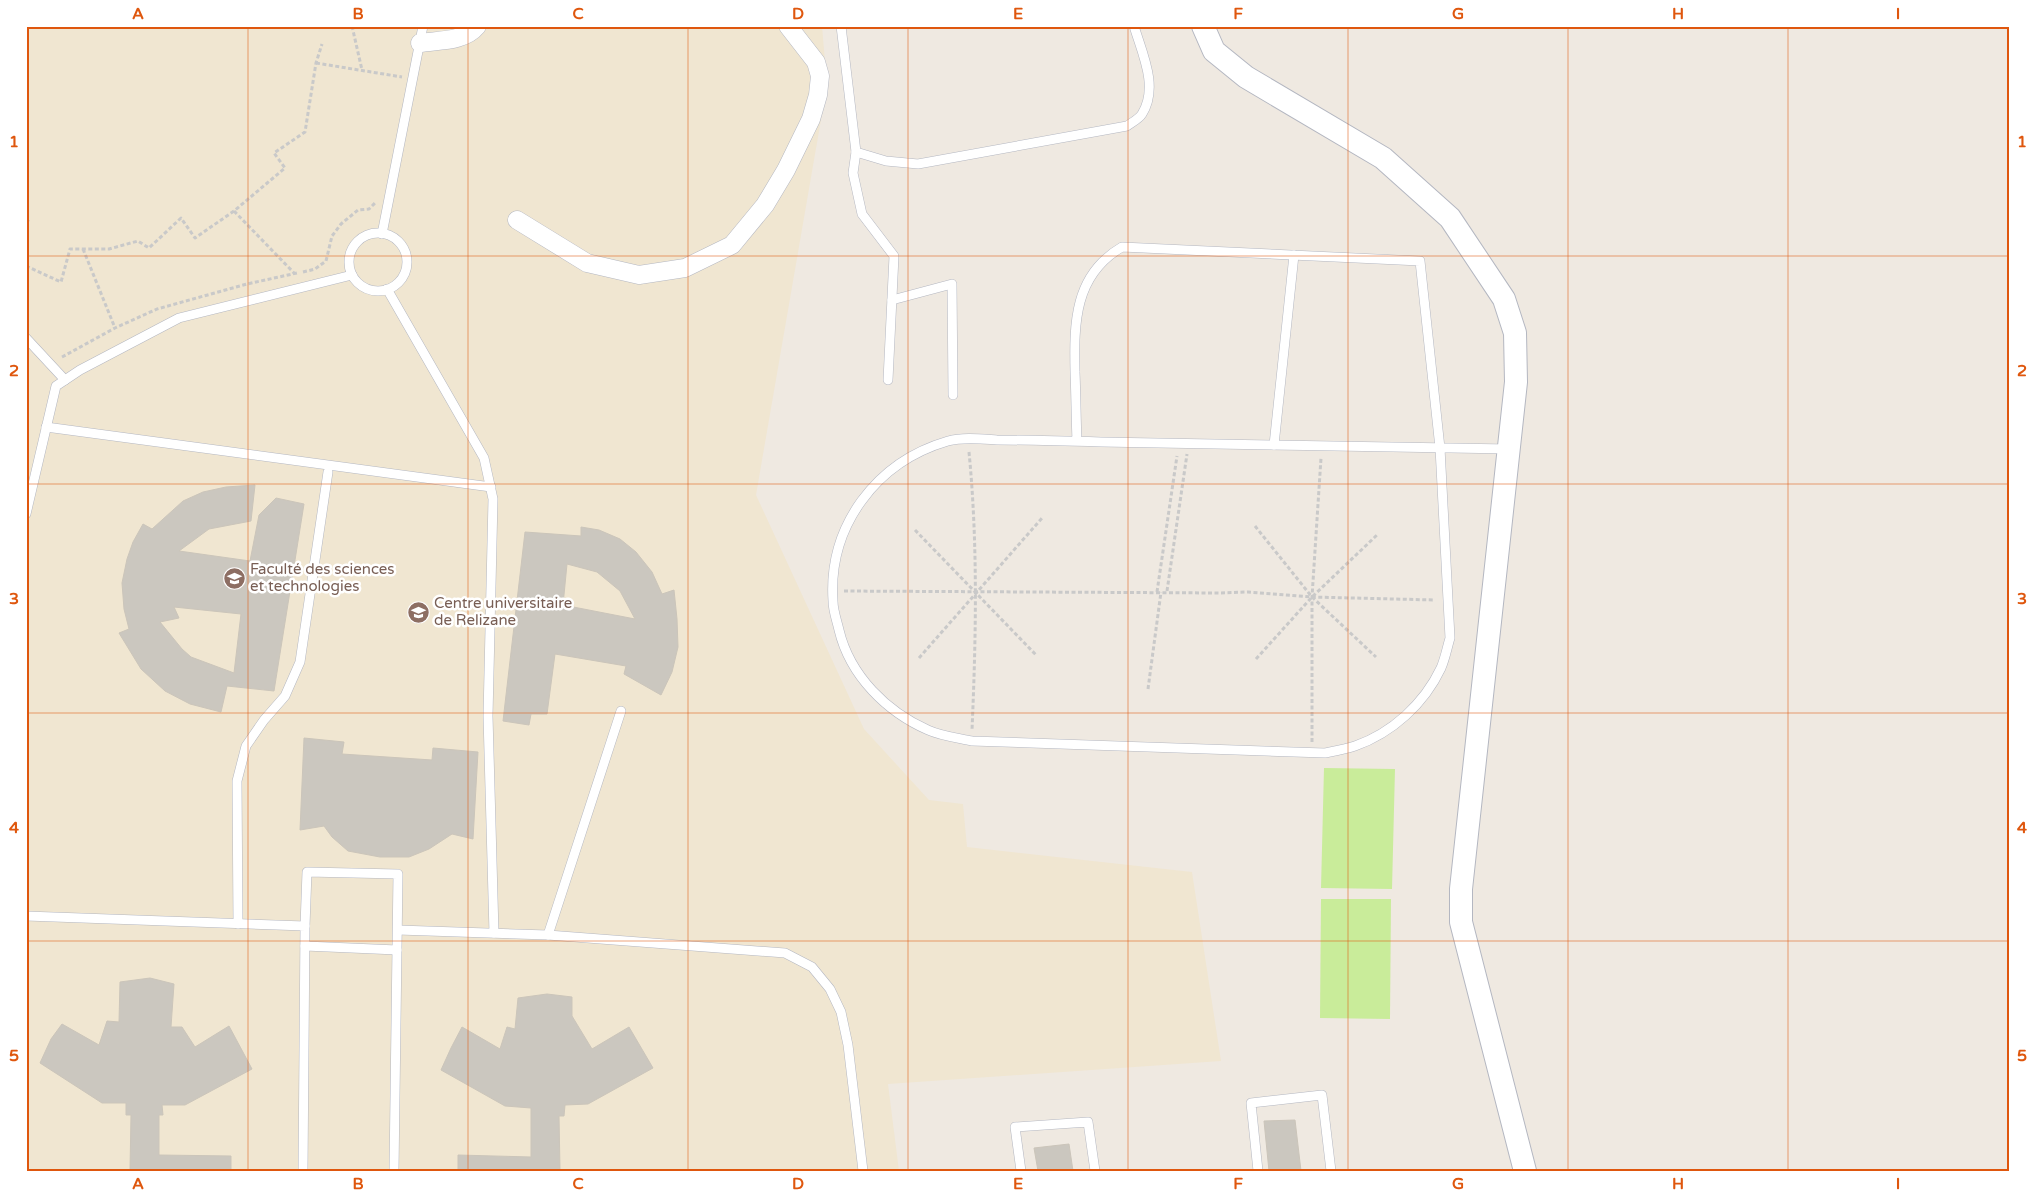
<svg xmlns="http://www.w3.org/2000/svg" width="2036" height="1197" font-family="'Varela Round',sans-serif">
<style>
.education{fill:#f0e6d1}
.pitch{fill:#c9ec9a}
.building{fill:#cbc7bf;stroke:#cbc5ba;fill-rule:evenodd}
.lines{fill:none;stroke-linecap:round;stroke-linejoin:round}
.service-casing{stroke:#b4b7c1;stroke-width:10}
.minor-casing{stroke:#b4b7c1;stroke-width:19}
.tertiary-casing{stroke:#b4b7c1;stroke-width:24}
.path{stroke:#c9c9c9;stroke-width:3;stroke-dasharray:4 2.5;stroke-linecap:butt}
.service{stroke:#fff;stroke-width:9}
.minor{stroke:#fff;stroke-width:18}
.tertiary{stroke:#fff;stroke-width:22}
.grid{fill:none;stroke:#df570e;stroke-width:1;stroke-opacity:0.55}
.labels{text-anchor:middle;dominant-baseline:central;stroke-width:5;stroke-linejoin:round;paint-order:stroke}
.education-label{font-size:15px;fill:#785e54;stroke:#fff;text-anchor:start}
.neatline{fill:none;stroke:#df570e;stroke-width:2}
.grid-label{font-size:16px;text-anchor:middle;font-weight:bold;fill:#df570e}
</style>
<rect width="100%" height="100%" fill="#efe9e1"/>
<polygon class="education" points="26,26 822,26 827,85 756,495 864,729 929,800 963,804 967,847 1192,872 1221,1061 888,1084 899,1171 26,1171"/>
<g class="pitch">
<polygon points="1324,768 1395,769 1392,889 1321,888"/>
<polygon points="1321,899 1391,899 1390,1019 1320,1018"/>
</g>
<g class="building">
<path d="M255,485L251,521L209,529L179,551L250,561L259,515L276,498L304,504L274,691L227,686L221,712L190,704L165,691L141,669L119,633L129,629L124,609L122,583L127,559L133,542L143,524L152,529L183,501L203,492L226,487ZM174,607L241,614L234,673L191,657L182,649L160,622L179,618Z"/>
<path d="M581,527L599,530L620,539L636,552L652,572L662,594L674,590L677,619L678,647L672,672L661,695L624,674L626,666L555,654L547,714H531L529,725L503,721L525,532L581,536ZM567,564L597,572L620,591L635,619L563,605Z"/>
<polygon points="304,738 344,742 342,754 432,760 433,748 478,752 473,839 452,834 429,849 409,857 380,857 348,851 332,837 324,826 300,830"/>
<polygon points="150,978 174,984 171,1027 182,1027 195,1047 229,1026 252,1069 185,1105 162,1105 163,1115 159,1115 159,1155 231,1156 231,1171 130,1171 131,1115 126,1115 126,1103 102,1103 40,1063 51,1039 62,1024 99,1045 107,1021 119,1022 120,982"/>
<polygon points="547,994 572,997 572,1016 592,1049 629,1027 653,1068 588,1104 565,1105 564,1116 559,1116 560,1171 458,1171 458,1155 531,1157 531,1108 505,1106 441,1070 451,1048 462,1027 500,1049 507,1027 515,1029 518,998"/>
<polygon points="1295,1120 1301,1171 1269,1171 1264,1121"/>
<polygon points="1069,1144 1073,1171 1038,1171 1034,1148"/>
</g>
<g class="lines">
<defs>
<g id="service">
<path d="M841,26L856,152L886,161L918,164L1127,126C1131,123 1139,119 1142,114C1159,87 1142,53 1134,26"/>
<polyline points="856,152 853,173 862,214 894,256 888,380"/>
<circle cx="378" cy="262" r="29"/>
<polyline points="382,234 423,26"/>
<polyline points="387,289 484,458 493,499 488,716 494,933"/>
<polyline points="892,300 952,284 953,395"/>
<polyline points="26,338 65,380"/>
<polyline points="46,427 491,487"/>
<path d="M1077,441C1076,418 1076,395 1075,372C1074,323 1074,275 1122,247L1420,261L1440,448L1450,638C1447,648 1445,659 1441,668C1424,704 1392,733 1355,746C1346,749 1335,751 1325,753L972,741C958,738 941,736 928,730C887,712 850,676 839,630C837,621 833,611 833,601C828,526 876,462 948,441C963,437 981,439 997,440C1032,440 1067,441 1101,442C1237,444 1373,447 1509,449"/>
<polyline points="1274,445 1294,255"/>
<polyline points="26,514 56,386 80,370 179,318 352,275"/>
<polyline points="26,916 305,926 303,1171"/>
<polyline points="238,924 237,781 246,746 264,720 285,696 300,662 328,472"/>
<polyline points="305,926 307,872 398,874 394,1171"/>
<polyline points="398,930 548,935 785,953 812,967 830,989 841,1012 848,1045 863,1171"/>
<polyline points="548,935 621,711"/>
<polyline points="305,946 397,950"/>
<polyline points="1021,1171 1015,1127 1088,1122 1095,1171"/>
<polyline points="1258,1171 1251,1103 1322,1095 1331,1171"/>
</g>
<g id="minor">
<path d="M420,43C438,40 464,42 477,26"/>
<polyline points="517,220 587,263 639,275 685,268 732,245 765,205 786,170 811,119 818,95 820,76 816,62 788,26"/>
</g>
<polyline id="tertiary" points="1203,26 1214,51 1246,77 1383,158 1450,218 1504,299 1515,333 1516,382 1461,889 1461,922 1525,1171"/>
</defs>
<use href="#service" class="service-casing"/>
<use href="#minor" class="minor-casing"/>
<use href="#tertiary" class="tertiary-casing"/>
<g class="path">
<polyline points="352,26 362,70"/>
<polyline points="316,63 402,77"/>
<polyline points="234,211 295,274"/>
<polyline points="26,219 29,222 26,225"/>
<polyline points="83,249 115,328"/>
<polyline points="26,266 61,282 70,249 109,249 138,241 149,248 181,218 195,238 234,211 285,168 274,153 305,132 316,63 322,44"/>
<polyline points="303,272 315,269 326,261 332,236 341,224 358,210 369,209 375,203"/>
<polyline points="62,357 115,328 157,309 247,284 297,273"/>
<path d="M969,452C978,545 976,637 972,730"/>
<polyline points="1255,526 1312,597 1376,657"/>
<polyline points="915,530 1037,656"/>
<polyline points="844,591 1219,593 1248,592 1312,597 1435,600"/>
<polyline points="1167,591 1187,454"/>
<polyline points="1157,592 1177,456"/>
<polyline points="919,658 1043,517"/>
<polyline points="1256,659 1312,597 1377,535"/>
<polyline points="1148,689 1161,592"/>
<polyline points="1312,742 1312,597 1321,458"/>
</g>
<use href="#service" class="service"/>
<use href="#minor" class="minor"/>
<use href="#tertiary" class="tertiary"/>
</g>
<path class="grid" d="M248,26V1171M468,26V1171M688,26V1171M908,26V1171M1128,26V1171M1348,26V1171M1568,26V1171M1788,26V1171M26,256H2010M26,484H2010M26,713H2010M26,941H2010"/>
<defs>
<symbol id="university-disc" viewBox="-11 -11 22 22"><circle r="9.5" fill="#8d6e63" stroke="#fff"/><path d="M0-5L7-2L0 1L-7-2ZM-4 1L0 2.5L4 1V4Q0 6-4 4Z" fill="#fff"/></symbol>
</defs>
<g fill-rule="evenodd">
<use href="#university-disc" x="222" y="566" width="25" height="25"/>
<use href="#university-disc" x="406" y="600" width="25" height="25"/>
</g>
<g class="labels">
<g class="education-label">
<text x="250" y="569">Faculté des sciences<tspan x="250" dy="17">et technologies</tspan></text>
<text x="434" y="603">Centre universitaire<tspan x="434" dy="17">de Relizane</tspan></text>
</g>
</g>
<rect width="2036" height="1197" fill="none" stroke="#ffffff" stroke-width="55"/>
<rect x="28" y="28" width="1980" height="1142" class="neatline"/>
<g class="grid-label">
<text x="138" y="19">A</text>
<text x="358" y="19">B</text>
<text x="578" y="19">C</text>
<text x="798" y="19">D</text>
<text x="1018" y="19">E</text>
<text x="1238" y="19">F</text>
<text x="1458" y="19">G</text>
<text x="1678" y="19">H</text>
<text x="1898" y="19">I</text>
<text x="14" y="147">1</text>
<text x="2022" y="147">1</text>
<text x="14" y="376">2</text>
<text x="2022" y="376">2</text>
<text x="14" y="604">3</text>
<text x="2022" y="604">3</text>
<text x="14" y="833">4</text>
<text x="2022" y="833">4</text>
<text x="14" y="1061">5</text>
<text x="2022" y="1061">5</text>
<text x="138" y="1189">A</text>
<text x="358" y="1189">B</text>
<text x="578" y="1189">C</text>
<text x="798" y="1189">D</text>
<text x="1018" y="1189">E</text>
<text x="1238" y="1189">F</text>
<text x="1458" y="1189">G</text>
<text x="1678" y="1189">H</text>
<text x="1898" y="1189">I</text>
</g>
</svg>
